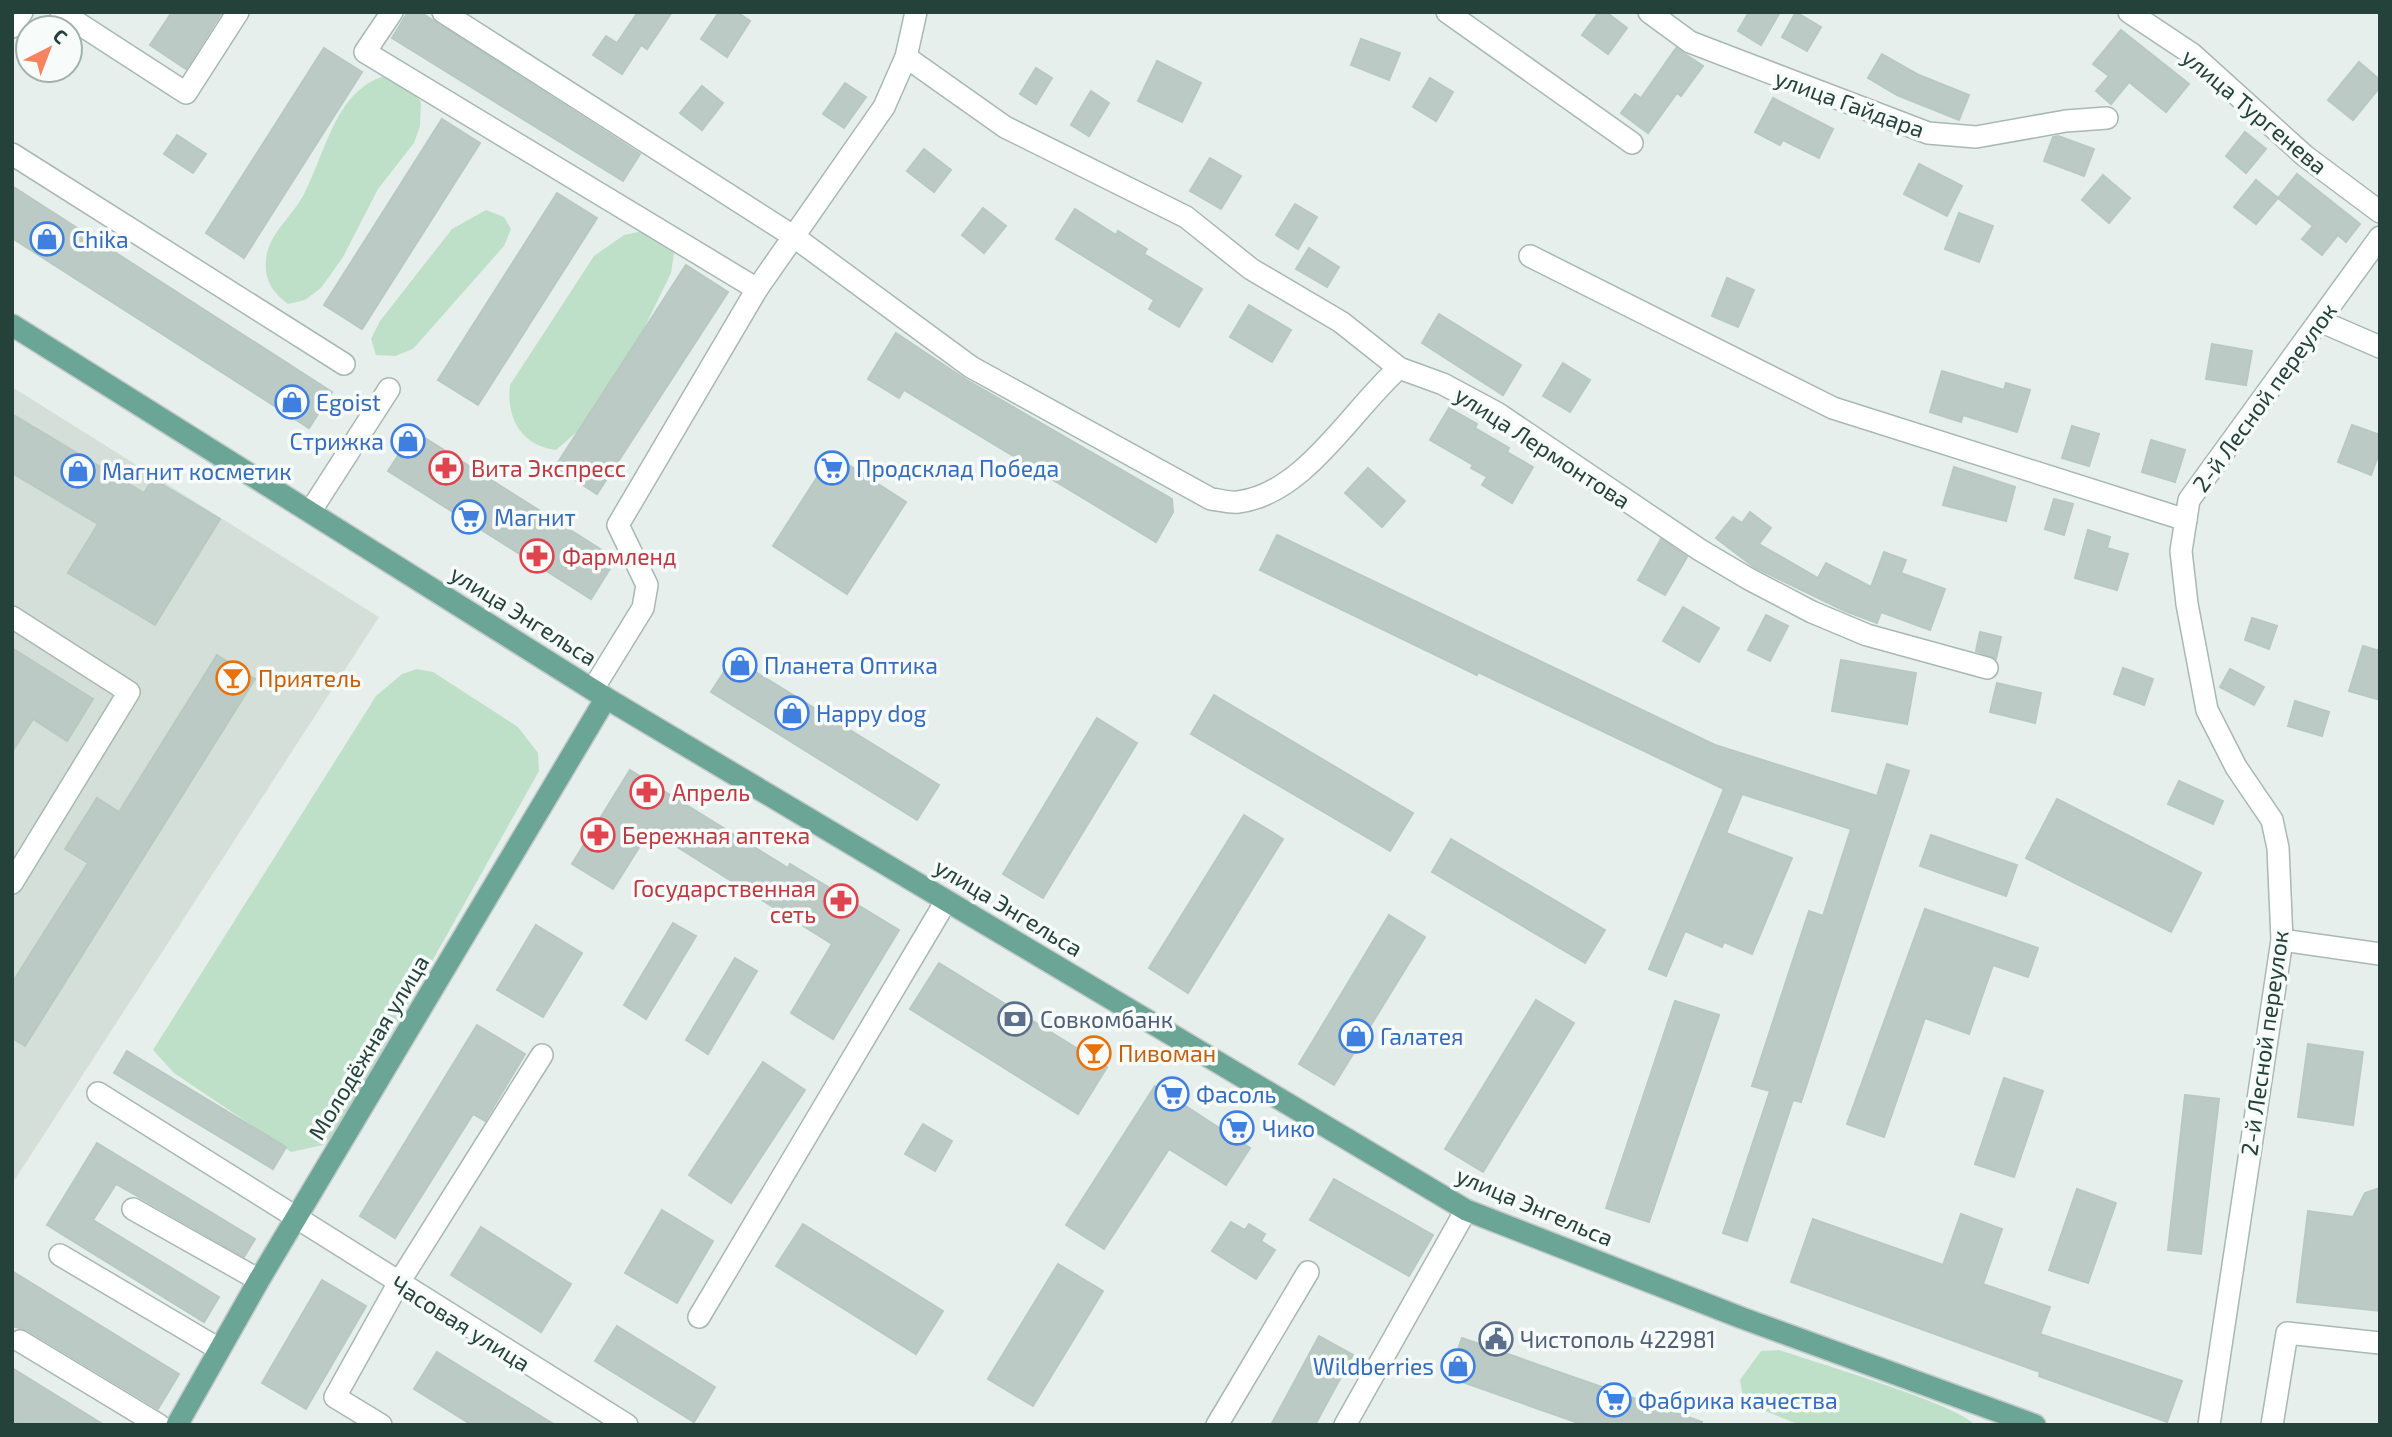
<svg xmlns="http://www.w3.org/2000/svg" width="2392" height="1437" font-family="'Exo 2',sans-serif">
<style>
.built{fill:#d4dfda}
.green{fill:#bfe0c8}
.building{fill:#bbcac4;stroke:#b8c9c2;stroke-width:2}
.lines{fill:none;stroke-linecap:round;stroke-linejoin:round}
.minor-casing{stroke:#a8b8b2;stroke-width:24}
.major-casing{stroke:#c2cac8;stroke-width:24}
.minor{stroke:#fff;stroke-width:21}
.major{stroke:#6aa596;stroke-width:21}
.labels{text-anchor:middle;dominant-baseline:central;stroke-width:7;stroke-linejoin:round;paint-order:stroke}
.street-label{font-size:23px;fill:#24423a;stroke:#f7fbf9}
.shop-label{font-size:23px;fill:#366cbe;stroke:#f7fbf9;text-anchor:start}
.health-label{font-size:23px;fill:#be3a42;stroke:#f7fbf9;text-anchor:start}
.food-label{font-size:23px;fill:#c56008;stroke:#f7fbf9;text-anchor:start}
.service-label{font-size:23px;fill:#4e5e75;stroke:#f7fbf9;text-anchor:start}
</style>
<rect width="100%" height="100%" fill="#e6efeb"/>
<polygon class="built" points="12,387 379,617 12,1184"/>
<g class="green">
<path d="M393,74L408,85L421,102L420,126L414,143L378,189L343,257L321,288L305,300L288,304C272,292 264,280 266,259C269,233 293,216 304,194C327,151 336,84 393,74Z"/>
<polygon points="486,210 504,217 511,229 504,246 413,349 395,356 376,355 371,339 380,321 452,229"/>
<path d="M643,231L661,240L674,253L671,273L637,343L586,424L556,450C522,446 506,419 510,385L594,256L624,235Z"/>
<polygon points="417,669 433,672 518,727 538,753 539,771 335,1134 323,1145 291,1152 174,1073 153,1050 376,696 402,674"/>
<path d="M1779,1350C1814,1362 1957,1404 1975,1425H1800L1760,1409L1743,1398L1740,1380L1761,1351Z"/>
</g>
<g class="building">
<polygon points="172,12 222,12 186,69 150,45"/>
<polygon points="408,12 420,12 640,154 623,181 392,38"/>
<polygon points="638,12 672,12 647,49 641,45 622,74 593,55 606,36 617,43"/>
<polygon points="719,12 737,12 750,21 727,57 701,39"/>
<polygon points="1599,12 1606,12 1627,28 1608,54 1582,35"/>
<polygon points="1749,12 1780,12 1761,45 1738,31"/>
<polygon points="1796,12 1821,27 1807,51 1782,37"/>
<polygon points="2121,30 2189,84 2166,112 2129,82 2111,104 2096,91 2109,76 2093,64"/>
<polygon points="1361,39 1400,53 1389,80 1351,65"/>
<polygon points="324,48 362,72 244,258 206,233"/>
<polygon points="1676,48 1703,66 1681,96 1677,93 1648,133 1621,113 1635,94 1641,98"/>
<polygon points="1882,54 1919,75 1969,95 1959,120 1897,95 1868,78"/>
<polygon points="1157,61 1201,83 1182,122 1138,101"/>
<polygon points="2359,62 2380,80 2380,87 2353,120 2328,100"/>
<polygon points="1036,68 1052,78 1036,104 1020,94"/>
<polygon points="1430,78 1453,92 1436,121 1413,107"/>
<polygon points="845,83 866,97 844,128 823,114"/>
<polygon points="702,86 723,103 702,130 680,113"/>
<polygon points="1091,91 1109,103 1089,136 1071,125"/>
<polygon points="1773,98 1833,129 1819,158 1783,140 1780,145 1755,132"/>
<polygon points="442,119 480,143 362,329 324,305"/>
<polygon points="2245,132 2266,149 2246,173 2226,156"/>
<polygon points="177,135 206,154 193,173 164,154"/>
<polygon points="2058,136 2094,149 2084,176 2044,161 2053,137"/>
<polygon points="924,149 951,170 934,192 907,171"/>
<polygon points="1210,158 1241,176 1221,209 1190,191"/>
<polygon points="1919,164 1962,186 1947,216 1904,194"/>
<polygon points="2297,174 2360,224 2346,242 2338,235 2322,255 2302,239 2313,226 2278,198"/>
<polygon points="2103,175 2130,198 2109,223 2082,200"/>
<polygon points="2256,180 2278,198 2256,224 2234,207"/>
<polygon points="12,186 332,392 309,428 12,238"/>
<polygon points="557,193 597,218 478,405 438,380"/>
<polygon points="1295,204 1317,217 1298,249 1276,235"/>
<polygon points="983,208 1006,226 984,253 962,235"/>
<polygon points="1075,209 1116,235 1118,231 1147,249 1144,254 1202,289 1179,327 1149,309 1154,300 1056,239"/>
<polygon points="1959,213 1993,226 1979,262 1945,249"/>
<polygon points="1309,248 1339,267 1327,287 1296,269"/>
<polygon points="686,265 728,292 597,494 555,467"/>
<polygon points="1727,278 1754,290 1738,327 1712,316"/>
<polygon points="1249,305 1291,330 1272,362 1230,337"/>
<polygon points="1439,314 1521,365 1503,395 1422,343"/>
<polygon points="896,333 965,379 1172,499 1173,512 1156,542 904,390 899,398 868,379"/>
<polygon points="2212,344 2252,351 2246,385 2206,379"/>
<polygon points="1563,363 1590,380 1570,412 1543,396"/>
<polygon points="1942,371 2004,390 2006,383 2030,390 2017,432 1963,415 1961,422 1930,412"/>
<polygon points="1449,408 1477,424 1475,428 1509,448 1507,452 1533,467 1512,503 1482,485 1487,477 1471,468 1473,465 1430,440"/>
<polygon points="12,414 144,493 153,479 220,519 155,625 68,573 98,524 12,473"/>
<polygon points="2352,425 2380,435 2380,451 2371,475 2338,462"/>
<polygon points="2072,426 2099,434 2089,466 2062,458"/>
<polygon points="414,431 616,559 591,599 388,471"/>
<polygon points="2151,440 2185,450 2175,482 2142,472"/>
<polygon points="832,454 906,502 847,594 773,546"/>
<polygon points="1954,467 2015,487 2006,521 1943,505"/>
<polygon points="1368,468 1405,501 1382,527 1345,493"/>
<polygon points="2054,499 2073,504 2064,535 2045,529"/>
<polygon points="1750,512 1771,528 1759,544 1818,578 1826,563 1871,587 1884,552 1906,560 1901,573 1945,589 1930,630 1881,612 1877,623 1845,611 1754,567 1716,538 1733,517 1742,523"/>
<polygon points="2088,530 2110,537 2107,548 2128,554 2117,590 2075,578"/>
<polygon points="1277,535 1715,745 1877,796 1887,764 1909,771 1801,1102 1793,1100 1747,1241 1723,1233 1770,1091 1752,1086 1809,911 1823,916 1851,829 1742,794 1726,833 1792,858 1752,954 1724,942 1722,947 1685,931 1666,976 1649,969 1724,789 1478,672 1477,675 1260,570"/>
<polygon points="1661,539 1687,557 1665,595 1638,580"/>
<polygon points="1683,607 1719,628 1699,662 1663,641"/>
<polygon points="1766,615 1788,626 1770,661 1748,650"/>
<polygon points="2252,618 2277,626 2269,649 2245,640"/>
<polygon points="1980,632 2001,637 1996,659 1976,651"/>
<polygon points="2363,646 2380,651 2380,700 2349,691"/>
<polygon points="12,648 93,699 67,741 33,719 12,752"/>
<polygon points="217,655 255,679 25,1046 12,1038 12,983 88,863 65,849 97,798 119,812"/>
<polygon points="733,658 939,785 917,820 711,692"/>
<polygon points="1841,660 1916,673 1907,724 1832,711"/>
<polygon points="2123,668 2153,679 2144,705 2114,694"/>
<polygon points="2230,669 2264,687 2254,705 2220,687"/>
<polygon points="1997,683 2041,693 2035,723 1990,712"/>
<polygon points="1214,695 1413,813 1390,851 1191,734"/>
<polygon points="2295,701 2329,712 2322,736 2288,726"/>
<polygon points="1097,718 1137,743 1043,898 1003,874"/>
<polygon points="630,770 788,868 790,864 899,930 833,1039 791,1013 832,944 650,830 613,889 572,864"/>
<polygon points="2179,781 2223,801 2213,824 2168,804"/>
<polygon points="2057,799 2201,873 2171,932 2026,858"/>
<polygon points="1244,815 1283,839 1188,993 1149,968"/>
<polygon points="1931,835 2017,865 2006,896 1920,866"/>
<polygon points="1451,839 1605,930 1585,963 1432,872"/>
<polygon points="1925,909 2038,948 2028,977 1993,965 1969,1034 1925,1018 1884,1137 1847,1124"/>
<polygon points="1389,915 1425,937 1334,1085 1299,1064"/>
<polygon points="673,923 696,936 646,1019 624,1005"/>
<polygon points="536,925 582,953 543,1017 497,990"/>
<polygon points="735,958 757,971 708,1054 686,1040"/>
<polygon points="939,963 1107,1067 1078,1114 910,1009"/>
<polygon points="1536,1000 1574,1023 1483,1172 1445,1149"/>
<polygon points="1675,1001 1719,1015 1649,1222 1606,1208"/>
<polygon points="477,1025 525,1054 485,1121 473,1114 395,1238 360,1216"/>
<polygon points="2308,1044 2363,1052 2353,1125 2298,1117"/>
<polygon points="127,1051 286,1147 273,1169 114,1073"/>
<polygon points="763,1062 805,1090 731,1203 689,1175"/>
<polygon points="2004,1078 2043,1091 2014,1177 1975,1164"/>
<polygon points="1155,1086 1250,1148 1226,1185 1169,1149 1104,1249 1066,1225"/>
<polygon points="2185,1095 2219,1099 2201,1254 2168,1250"/>
<polygon points="923,1124 952,1141 935,1171 905,1154"/>
<polygon points="97,1143 255,1239 244,1257 116,1184 93,1220 219,1297 204,1322 47,1225"/>
<polygon points="1334,1179 1433,1235 1409,1276 1310,1220"/>
<polygon points="2380,1188 2380,1311 2297,1302 2308,1211 2353,1217 2365,1193"/>
<polygon points="2077,1189 2116,1203 2088,1283 2049,1270"/>
<polygon points="662,1210 713,1241 677,1303 625,1273"/>
<polygon points="1961,1214 2002,1229 1983,1284 2050,1307 2040,1334 2182,1381 2167,1422 2039,1376 2040,1372 1791,1282 1813,1219 1943,1265"/>
<polygon points="1231,1222 1245,1230 1249,1224 1265,1234 1261,1241 1275,1250 1256,1279 1212,1251"/>
<polygon points="803,1224 943,1311 916,1354 776,1266"/>
<polygon points="481,1227 571,1284 541,1332 451,1275"/>
<polygon points="1058,1264 1103,1291 1033,1406 988,1379"/>
<polygon points="12,1271 179,1374 158,1409 27,1330 12,1326"/>
<polygon points="322,1280 366,1306 306,1409 262,1383"/>
<polygon points="617,1326 715,1387 694,1422 595,1361"/>
<polygon points="1319,1336 1353,1355 1315,1425 1271,1425"/>
<polygon points="1462,1338 1702,1422 1702,1425 1584,1425 1448,1377"/>
<polygon points="437,1352 555,1425 472,1425 414,1389"/>
<polygon points="12,1368 104,1425 20,1425 12,1420"/>
</g>
<g class="lines">
<defs>
<g id="minor">
<polyline points="61,12 186,93 238,12"/>
<polyline points="392,12 365,52 757,289"/>
<path d="M443,12L793,236L971,367L1211,499C1220,500 1230,503 1238,502C1305,494 1352,409 1399,368"/>
<polyline points="1447,12 1632,143"/>
<polyline points="1649,12 1690,42 1928,133 1976,137 2066,121 2107,118"/>
<polyline points="2129,12 2192,54 2305,156 2380,212"/>
<polyline points="12,27 22,12"/>
<polyline points="906,57 1005,127 1186,217 1251,269 1341,322 1399,368 1443,384 1497,413 1700,550 1749,579 1812,612 1867,635 1987,668"/>
<polyline points="12,154 344,364"/>
<polyline points="1530,256 1833,408 2186,520"/>
<polyline points="2320,321 2380,347"/>
<polyline points="310,512 389,389"/>
<polyline points="12,617 129,692 12,883"/>
<polyline points="593,689 643,608 647,585 618,525 757,289 884,107 906,57 916,12"/>
<polyline points="2282,940 2380,954"/>
<polyline points="98,1093 627,1425"/>
<polyline points="133,1209 259,1280"/>
<polyline points="60,1255 219,1349"/>
<polyline points="699,1317 946,901"/>
<polyline points="20,1341 159,1425"/>
<polyline points="381,1425 335,1397 398,1284 542,1055"/>
<polyline points="1217,1425 1308,1272"/>
<polyline points="1345,1425 1466,1210"/>
<polyline points="2209,1425 2282,940 2278,848 2272,820 2236,767 2207,710 2187,604 2181,551 2189,500 2380,237"/>
<polyline points="2272,1425 2287,1333 2380,1343"/>
</g>
<g id="major">
<polyline points="12,325 606,698 1466,1210 1742,1318 2035,1425"/>
<polyline points="177,1425 259,1280 606,698"/>
</g>
</defs>
<use href="#minor" class="minor-casing"/>
<use href="#major" class="major-casing"/>
<use href="#minor" class="minor"/>
<use href="#major" class="major"/>
</g>
<defs>
<symbol id="shop-ring" viewBox="-11 -11 22 22"><circle r="9.5" fill="#f7fbf9" stroke="#3f7fe0" stroke-width="1.5"/><path d="M-5-2.5h2.3a2.7 3.5 0 0 1 5.4 0H5L5.5 6h-11ZM-1.5-2.5h3a1.5 2.3 0 0 0-3 0Z" fill="#3f7fe0"/></symbol>
<symbol id="pharmacy-ring" viewBox="-11 -11 22 22"><circle r="9.5" fill="#f7fbf9" stroke="#e0444e" stroke-width="1.5"/><path d="M-2-6h4v4h4v4h-4v4h-4v-4h-4v-4h4Z" fill="#e0444e"/></symbol>
<symbol id="supermarket-ring" viewBox="-11 -11 22 22"><circle r="9.5" fill="#f7fbf9" stroke="#3f7fe0" stroke-width="1.5"/><path d="M-6-5.5h2.5l.6 2H6L4.5 2H-2.5L-4.4-4H-6ZM-1.5 3.2a1.3 1.3 0 1 0 .1 0ZM3 3.2a1.3 1.3 0 1 0 .1 0Z" fill="#3f7fe0"/></symbol>
<symbol id="bar-ring" viewBox="-11 -11 22 22"><circle r="9.5" fill="#f7fbf9" stroke="#e8710a" stroke-width="1.5"/><path d="M-6-5H6L.8 .8V4.5H3.5V6h-7V4.5H-.8V.8Z" fill="#e8710a"/></symbol>
<symbol id="bank-ring" viewBox="-11 -11 22 22"><circle r="9.5" fill="#f7fbf9" stroke="#5c6f8a" stroke-width="1.5"/><path d="M-6-4H6V4H-6ZM0-2.3a2.3 2.3 0 1 0 0 4.6a2.3 2.3 0 1 0 0-4.6Z" fill="#5c6f8a"/></symbol>
<symbol id="civic-ring" viewBox="-11 -11 22 22"><circle r="9.5" fill="#f7fbf9" stroke="#5c6f8a" stroke-width="1.5"/><path d="M-.6-6.5H3V-4.5H.6V-3L4-1V1h2V6H-6V1h2V-1L-.6-3ZM-1.2 2.5V6h2.4V2.5Z" fill="#5c6f8a"/></symbol>
</defs>
<g fill-rule="evenodd">
<use href="#shop-ring" x="28" y="220" width="38" height="38"/>
<use href="#shop-ring" x="273" y="383" width="38" height="38"/>
<use href="#shop-ring" x="389" y="422" width="38" height="38"/>
<use href="#pharmacy-ring" x="427" y="449" width="38" height="38"/>
<use href="#supermarket-ring" x="813" y="449" width="38" height="38"/>
<use href="#shop-ring" x="59" y="452" width="38" height="38"/>
<use href="#supermarket-ring" x="450" y="498" width="38" height="38"/>
<use href="#pharmacy-ring" x="518" y="537" width="38" height="38"/>
<use href="#shop-ring" x="721" y="646" width="38" height="38"/>
<use href="#bar-ring" x="214" y="659" width="38" height="38"/>
<use href="#shop-ring" x="773" y="694" width="38" height="38"/>
<use href="#pharmacy-ring" x="628" y="773" width="38" height="38"/>
<use href="#pharmacy-ring" x="579" y="816" width="38" height="38"/>
<use href="#pharmacy-ring" x="822" y="882" width="38" height="38"/>
<use href="#bank-ring" x="996" y="1000" width="38" height="38"/>
<use href="#shop-ring" x="1337" y="1017" width="38" height="38"/>
<use href="#bar-ring" x="1075" y="1034" width="38" height="38"/>
<use href="#supermarket-ring" x="1153" y="1075" width="38" height="38"/>
<use href="#supermarket-ring" x="1218" y="1109" width="38" height="38"/>
<use href="#civic-ring" x="1477" y="1320" width="38" height="38"/>
<use href="#shop-ring" x="1439" y="1347" width="38" height="38"/>
<use href="#supermarket-ring" x="1595" y="1381" width="38" height="38"/>
</g>
<g class="labels">
<g class="street-label">
<text transform="translate(1850 103) rotate(20)">улица Гайдара</text>
<text transform="translate(2255 111) rotate(40)">улица Тургенева</text>
<text transform="translate(2264 397) rotate(-54)">2-й Лесной переулок</text>
<text transform="translate(1543 447) rotate(33)">улица Лермонтова</text>
<text transform="translate(524 615) rotate(32)">улица Энгельса</text>
<text transform="translate(1009 907) rotate(31)">улица Энгельса</text>
<text transform="translate(2264 1043) rotate(-82)">2-й Лесной переулок</text>
<text transform="translate(368 1047) rotate(-59)">Молодёжная улица</text>
<text transform="translate(1535 1206) rotate(23)">улица Энгельса</text>
<text transform="translate(461 1323) rotate(32)">Часовая улица</text>
</g>
<g class="shop-label">
<text x="72" y="239">Chika</text>
<text x="316" y="402">Egoist</text>
<text x="384" y="441" text-anchor="end">Стрижка</text>
<text x="856" y="468">Продсклад Победа</text>
<text x="102" y="471">Магнит косметик</text>
<text x="494" y="517">Магнит</text>
<text x="764" y="665">Планета Оптика</text>
<text x="816" y="713">Happy dog</text>
<text x="1380" y="1036">Галатея</text>
<text x="1196" y="1094">Фасоль</text>
<text x="1262" y="1128">Чико</text>
<text x="1434" y="1366" text-anchor="end">Wildberries</text>
<text x="1638" y="1400">Фабрика качества</text>
</g>
<g class="health-label">
<text x="471" y="468">Вита Экспресс</text>
<text x="562" y="556">Фармленд</text>
<text x="672" y="792">Апрель</text>
<text x="622" y="835">Бережная аптека</text>
<text x="816" y="888" text-anchor="end">Государственная<tspan x="816" dy="26">сеть</tspan></text>
</g>
<g class="food-label">
<text x="258" y="678">Приятель</text>
<text x="1118" y="1053">Пивоман</text>
</g>
<g class="service-label">
<text x="1040" y="1019">Совкомбанк</text>
<text x="1520" y="1339">Чистополь 422981</text>
</g>
</g>
<rect width="2392" height="1437" fill="none" stroke="#24423a" stroke-width="28"/>
<g transform="translate(49 49) rotate(42)"><circle r="33" fill="#f7fbf9" stroke="#a3b1ad" stroke-width="2"/>
<path d="M0-5L12 26L0 18L-12 26Z" fill="#f4845f"/>
<text y="-10" font-size="19" font-weight="bold" text-anchor="middle" fill="#24423a">С</text>
</g>
</svg>
